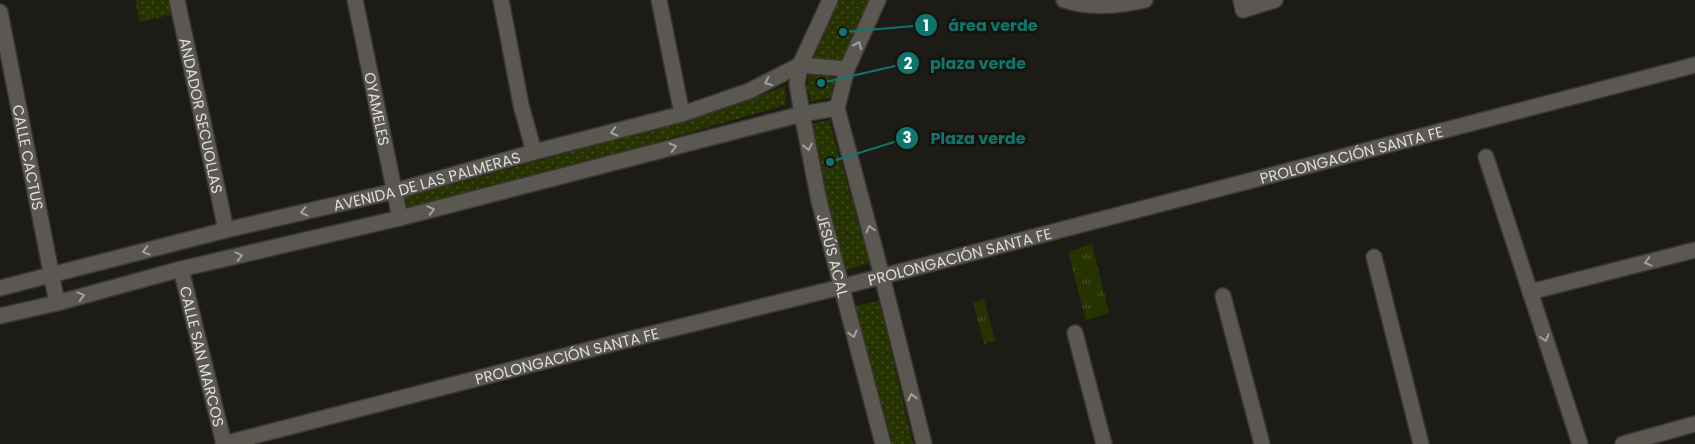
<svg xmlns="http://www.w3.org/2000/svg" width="1695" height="444" font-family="Poppins,sans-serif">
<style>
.grass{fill:url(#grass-tufts)}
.park{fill:url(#park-dots)}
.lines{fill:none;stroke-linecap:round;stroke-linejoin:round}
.minor-casing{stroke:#373632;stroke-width:18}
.minor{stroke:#5a5851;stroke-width:15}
.oneway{stroke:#a3a29c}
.labels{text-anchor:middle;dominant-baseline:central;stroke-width:5;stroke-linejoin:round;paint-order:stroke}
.street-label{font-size:15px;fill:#dfdeda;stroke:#14120c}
.leader{fill:none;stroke:#0f766e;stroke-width:2}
.callout-dot{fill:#0f766e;stroke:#14120c;stroke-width:2}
.mark-label{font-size:15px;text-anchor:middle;font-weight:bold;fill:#fff}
.callout-label{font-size:16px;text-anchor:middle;font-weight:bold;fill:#0f766e;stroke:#14120c;stroke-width:5;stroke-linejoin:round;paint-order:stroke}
</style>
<defs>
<pattern id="grass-tufts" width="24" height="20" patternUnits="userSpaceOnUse" patternTransform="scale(1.25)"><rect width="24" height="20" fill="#273201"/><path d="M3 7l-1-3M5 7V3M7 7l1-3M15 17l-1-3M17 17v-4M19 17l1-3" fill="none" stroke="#464f25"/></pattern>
<pattern id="park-dots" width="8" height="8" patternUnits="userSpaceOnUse" patternTransform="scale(1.25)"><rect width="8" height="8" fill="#273201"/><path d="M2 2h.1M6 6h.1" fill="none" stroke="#464f25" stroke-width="1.8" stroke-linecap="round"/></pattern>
</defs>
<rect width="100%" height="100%" fill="#1d1b15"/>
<g class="grass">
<polygon points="1092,244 1109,313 1086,320 1068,252"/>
<polygon points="984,299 995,341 984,344 973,303"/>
</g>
<g class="park">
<polygon points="135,0 181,0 183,12 140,22"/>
<polygon points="840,0 875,0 847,64 811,63"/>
<polygon points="809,74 835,77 833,97 811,102 807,89"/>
<polygon points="785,86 786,105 608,156 407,210 402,198 713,113"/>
<polygon points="829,120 870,263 842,271 833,239 811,124"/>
<polygon points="879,301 913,444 892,444 855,306"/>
</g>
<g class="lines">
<defs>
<g id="minor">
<path id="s1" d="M177,0L226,230"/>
<path id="s2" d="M355,0L400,218"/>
<polyline points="501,0 521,105 534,152"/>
<polyline points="659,0 682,114"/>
<path id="s3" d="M830,0L800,65L797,84L802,114L819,201L883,444"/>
<path d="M1064,0C1090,9 1119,6 1145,0"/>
<polyline points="1241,0 1243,10 1275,0"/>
<path id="s4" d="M0,12L57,303"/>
<polyline points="837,108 882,276 924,444"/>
<polyline points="837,108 847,69 878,0"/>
<polyline points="1486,157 1580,444"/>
<polyline points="1374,257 1421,444"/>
<path id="s5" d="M181,269L224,444"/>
<path id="s6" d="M0,288L226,230L395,191L534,152L682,114L749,91L800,65L847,69"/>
<polyline points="1530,292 1695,250"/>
<polyline points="1223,296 1262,444"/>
<polyline points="0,316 57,303 181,269 400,218 802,114 837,108"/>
<polyline points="1075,333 1104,444"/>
<path id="s7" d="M223,444L611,344L841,287L1695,65"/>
<polyline points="1623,444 1695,424"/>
</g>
</defs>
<use href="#minor" class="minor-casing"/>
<use href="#minor" class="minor"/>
</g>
<defs><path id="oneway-chevron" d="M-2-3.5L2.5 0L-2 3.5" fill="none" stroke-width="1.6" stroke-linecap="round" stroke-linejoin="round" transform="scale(1.25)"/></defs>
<g class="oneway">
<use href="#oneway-chevron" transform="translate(858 45) rotate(-66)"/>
<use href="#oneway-chevron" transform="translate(768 82) rotate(155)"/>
<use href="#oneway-chevron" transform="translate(614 132) rotate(166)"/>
<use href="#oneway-chevron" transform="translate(673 147) rotate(-15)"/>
<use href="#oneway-chevron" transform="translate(808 147) rotate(78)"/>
<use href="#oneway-chevron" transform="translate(431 210) rotate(-15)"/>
<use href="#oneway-chevron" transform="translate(304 212) rotate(167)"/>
<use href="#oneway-chevron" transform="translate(870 229) rotate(-105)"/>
<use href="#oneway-chevron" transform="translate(146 251) rotate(165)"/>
<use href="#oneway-chevron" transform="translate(239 256) rotate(-13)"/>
<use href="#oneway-chevron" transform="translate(1648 262) rotate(166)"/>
<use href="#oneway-chevron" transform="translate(81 296) rotate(-15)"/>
<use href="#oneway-chevron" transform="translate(853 334) rotate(75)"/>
<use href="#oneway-chevron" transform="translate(1545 338) rotate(72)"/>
<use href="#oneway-chevron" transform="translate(912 397) rotate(-104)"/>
</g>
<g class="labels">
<g class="street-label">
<text stroke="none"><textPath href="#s2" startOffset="111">OYAMELES</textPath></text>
<text stroke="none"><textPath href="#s1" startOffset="118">ANDADOR SECUOLLAS</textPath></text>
<text stroke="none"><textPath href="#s7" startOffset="1165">PROLONGACIÓN SANTA FE</textPath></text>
<text stroke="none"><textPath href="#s4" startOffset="148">CALLE CACTUS</textPath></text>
<text stroke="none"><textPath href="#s6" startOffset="440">AVENIDA DE LAS PALMERAS</textPath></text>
<text stroke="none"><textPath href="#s3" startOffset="266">JESÚS ACAL</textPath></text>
<text stroke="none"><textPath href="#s7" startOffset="760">PROLONGACIÓN SANTA FE</textPath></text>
<text stroke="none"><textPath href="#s7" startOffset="355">PROLONGACIÓN SANTA FE</textPath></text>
<text stroke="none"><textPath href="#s5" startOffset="90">CALLE SAN MARCOS</textPath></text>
</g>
</g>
<path class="leader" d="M843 32L926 25M821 83L908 63M830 162L907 138"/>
<g class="callout-dot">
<circle cx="843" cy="32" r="5"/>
<circle cx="821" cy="83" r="5"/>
<circle cx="830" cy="162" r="5"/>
<circle cx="926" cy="25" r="12"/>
<circle cx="908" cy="63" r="12"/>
<circle cx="907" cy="138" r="12"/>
</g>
<g class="mark-label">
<text x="926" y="31">1</text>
<text x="908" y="69">2</text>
<text x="907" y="143">3</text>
</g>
<g class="callout-label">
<text x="993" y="31">área verde</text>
<text x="978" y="69">plaza verde</text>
<text x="978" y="144">Plaza verde</text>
</g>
</svg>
